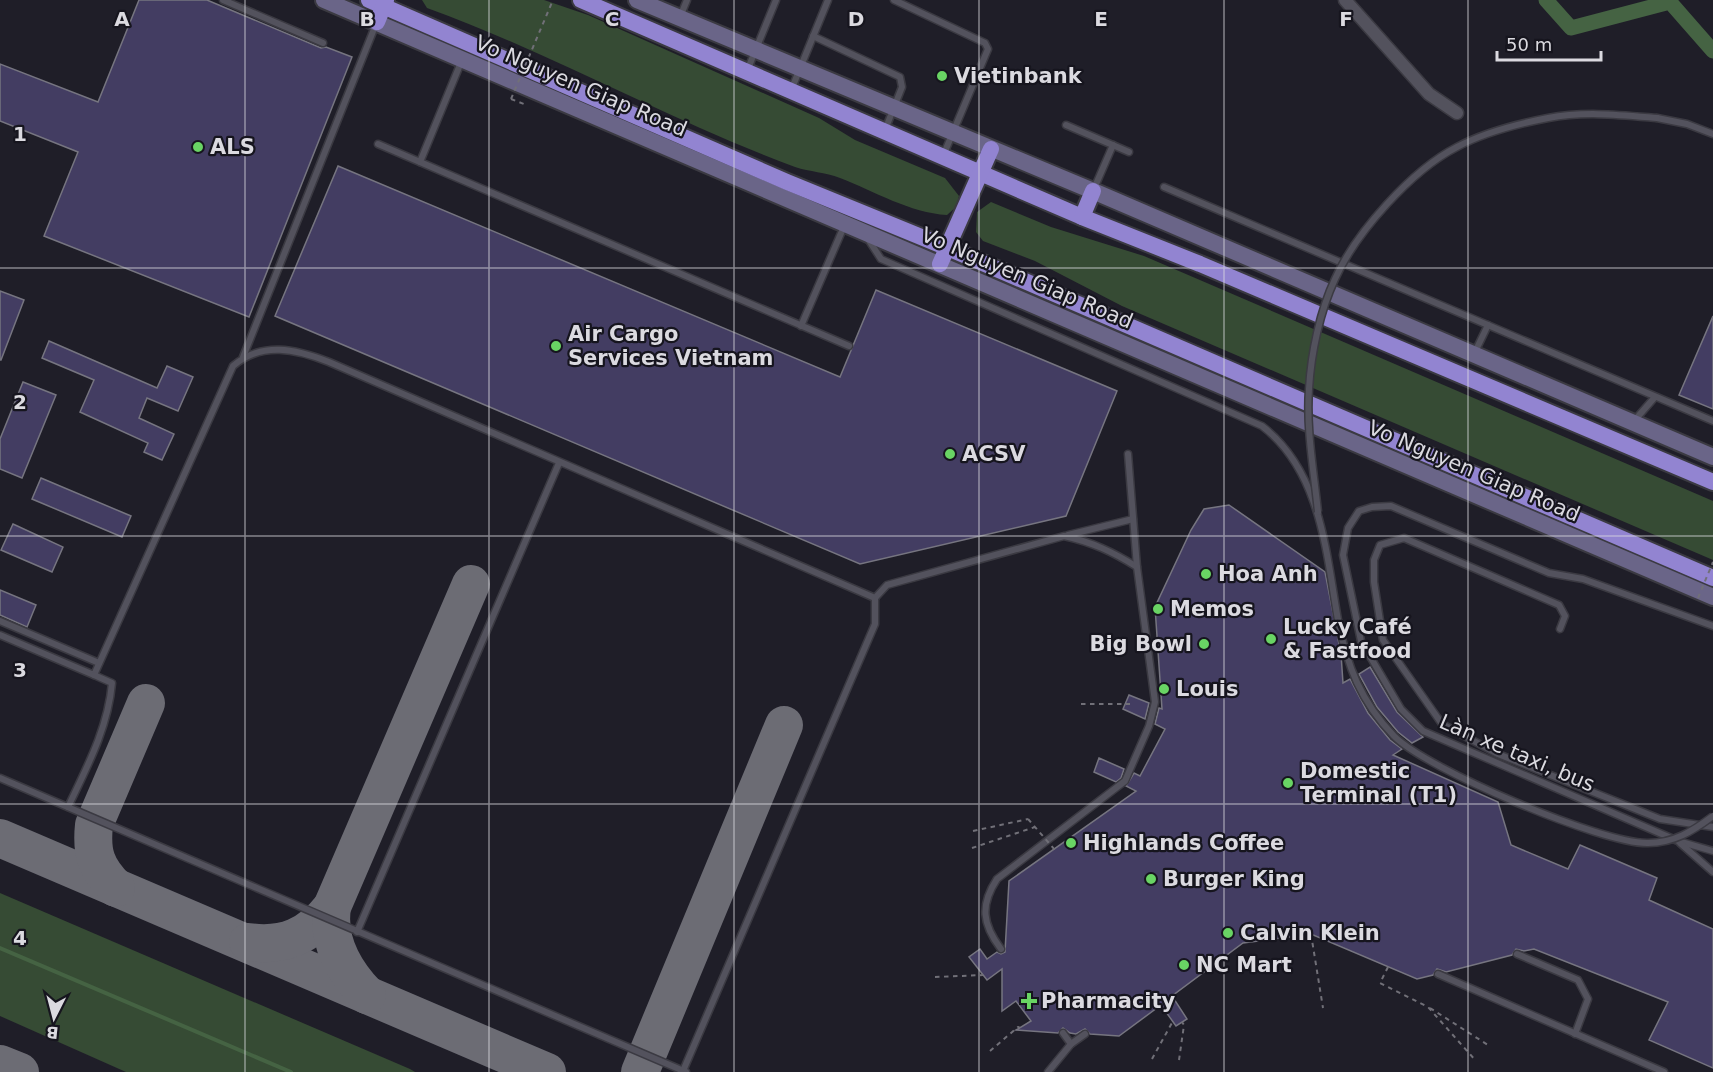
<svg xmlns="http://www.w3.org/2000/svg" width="1713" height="1072" font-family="'DejaVu Sans',sans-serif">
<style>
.green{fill:#364b34}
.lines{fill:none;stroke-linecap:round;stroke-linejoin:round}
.stream{stroke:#456343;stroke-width:4}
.canal{stroke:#456343;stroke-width:15}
.taxiway{stroke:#6c6c74;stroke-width:38}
.building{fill:#433d62;stroke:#767580;stroke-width:1.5}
.service-casing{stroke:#3b3a42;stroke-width:9}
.minor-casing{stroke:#3b3a42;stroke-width:15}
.secondary-casing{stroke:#3b3a42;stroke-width:20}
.trunk-casing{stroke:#3b3a42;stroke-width:20}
.path{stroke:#717078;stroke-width:2;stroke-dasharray:4.5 4.5;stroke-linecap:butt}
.service{stroke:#53525d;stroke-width:6}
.minor{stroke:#53525d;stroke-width:12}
.secondary{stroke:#6a6588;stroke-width:16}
.trunk{stroke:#9284d1;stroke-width:16}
.service-bridge-casing{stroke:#3b3a42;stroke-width:9;stroke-linecap:butt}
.path-bridge{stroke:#717078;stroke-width:2;stroke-dasharray:4.5 4.5;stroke-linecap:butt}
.service-bridge{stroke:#53525d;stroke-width:6}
.grid{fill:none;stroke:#dbdae0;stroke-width:1.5;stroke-opacity:0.55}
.poi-dot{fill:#69d464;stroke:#16151e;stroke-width:2}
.labels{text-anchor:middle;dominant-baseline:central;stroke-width:4.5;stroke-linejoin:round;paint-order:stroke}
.poi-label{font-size:21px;font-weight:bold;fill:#dbdae0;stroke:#16151e;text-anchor:start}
.street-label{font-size:21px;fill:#dbdae0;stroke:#16151e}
.grid-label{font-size:20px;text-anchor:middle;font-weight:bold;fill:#dbdae0;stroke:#16151e;stroke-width:4.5;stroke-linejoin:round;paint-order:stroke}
</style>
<rect width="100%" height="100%" fill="#1f1e28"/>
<g class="green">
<path d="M422,0H544L588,15L819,118L855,140L945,178L959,196L956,207L947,215C910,213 874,191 840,178C825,172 810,172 795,167C670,121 552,53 427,8Z"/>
<polygon points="991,202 1051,227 1144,256 1713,501 1713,560 1122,306 1035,261 983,241 976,232 977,212"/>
<polygon points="0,893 410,1069 415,1072 126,1072 0,1016"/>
</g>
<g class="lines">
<polyline class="stream" points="0,948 291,1072"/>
<polyline class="canal" points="1546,0 1571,28 1670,2 1713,51"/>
<g class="taxiway">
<polyline points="0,838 547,1072"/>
<path d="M116,888C96,868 91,853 94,825L146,703"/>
<path d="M248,942C285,947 309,936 332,907"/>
<path d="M367,995C344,971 327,941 332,907L471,584"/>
<polyline points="0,1064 20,1072"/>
<polyline points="640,1072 784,725"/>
</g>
</g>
<g class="building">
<polygon points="139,0 207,0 321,48 326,47 352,57 249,317 44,236 78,152 0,121 0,64 98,102"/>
<polygon points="338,166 840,377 876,290 1117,391 1066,516 860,564 275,316"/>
<polygon points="0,291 24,300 1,360 0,360"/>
<polygon points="1713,316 1713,409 1679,395"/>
<polygon points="49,341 157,388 167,366 193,377 178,411 147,398 139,418 174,434 162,460 144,452 148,443 80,412 94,380 42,358"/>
<polygon points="23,382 56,395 22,478 0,469 0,439"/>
<polygon points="41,478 131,516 122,537 32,499"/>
<polygon points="1229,505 1325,572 1341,654 1343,683 1350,679 1368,713 1390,740 1402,749 1393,755 1498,802 1511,845 1568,869 1580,845 1657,878 1649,900 1713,929 1713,1068 1649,1040 1668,1002 1534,949 1524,951 1516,949 1512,955 1446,972 1437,969 1433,975 1417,979 1311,934 1243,943 1172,996 1187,1019 1176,1026 1161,1005 1119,1036 1090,1034 1085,1029 1076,1034 1070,1033 1063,1028 1058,1033 1016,1030 1031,1021 1016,1001 1002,1011 1002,969 987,980 969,957 980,949 987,959 997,952 1001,954 1005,952 1009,881 1136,791 1126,786 1134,773 1140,776 1165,729 1155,724 1159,708 1162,709 1155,607 1191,530 1204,509"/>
<polygon points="13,524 63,547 52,572 1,550"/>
<polygon points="0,590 36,605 27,627 0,615"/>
<polygon points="1370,667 1397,712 1423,737 1412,743 1398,732 1377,707 1359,674"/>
<polygon points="1129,695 1149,703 1145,719 1123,709"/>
<polygon points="1099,758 1124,769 1121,778 1116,782 1094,772"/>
</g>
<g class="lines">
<defs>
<g id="service">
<polyline points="223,0 323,43"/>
<polyline points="894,0 985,43 988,49 943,156"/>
<polyline points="680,17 687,0"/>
<polyline points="813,36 900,77 902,87 885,130"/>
<polyline points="747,71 776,0"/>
<polyline points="792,88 828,0"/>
<polyline points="1657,118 1687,124 1713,134"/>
<polyline points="1066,125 1129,152"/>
<polyline points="378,144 849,346"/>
<polyline points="420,162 462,60"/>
<polyline points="1164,187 1713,421"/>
<polyline points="1093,191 1113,145"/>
<path d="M868,239L881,259L1262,426C1321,471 1326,552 1338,620"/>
<polyline points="801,326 845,224"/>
<polyline points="1474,354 1488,325"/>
<polyline points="243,357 376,24"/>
<polyline points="1634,421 1655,397"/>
<polyline points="1068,535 1133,519"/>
<polyline points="0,621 99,663"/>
<polyline points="1713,626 1583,579 1549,573 1391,506 1372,507 1359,511 1348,528 1343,555 1361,641 1401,709 1423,731 1678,841 1713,851"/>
<polyline points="1560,629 1565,616 1559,605 1404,538 1380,545 1374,560 1374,582 1383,640 1442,724 1498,754 1660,819 1713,827"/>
<path d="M0,635L94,675L233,366C262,341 296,349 329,362L875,598L887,585L1064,536C1092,542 1113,552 1137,567"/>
<polyline points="0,778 686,1072"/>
<path d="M68,807C87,767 108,728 112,683L94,675"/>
<polyline points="1680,843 1713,872"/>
<polyline points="357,932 559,463"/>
<path d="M1001,949C982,924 980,905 997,879L1125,781L1149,726L1155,702L1137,567L1128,454"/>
<polyline points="1517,954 1578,980 1588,999 1575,1034"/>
<polyline points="1438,974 1664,1072"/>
<polyline points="1063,1033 1071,1044"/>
<polyline points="683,1071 875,624 875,598"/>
<polyline points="1048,1072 1071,1044 1085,1034"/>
</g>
<polyline id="minor" points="1345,0 1429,94 1457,113"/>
<g id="secondary">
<polyline points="324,0 1713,597"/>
<polyline points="637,0 1093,191 1713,457"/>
</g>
<g id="trunk">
<polyline points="369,0 787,182 948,248 1713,578"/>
<polyline points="581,0 1082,217 1200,264 1713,482"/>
<polyline points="377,22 386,0"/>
<polyline points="1082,217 1093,191"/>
<polyline points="940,264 991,149"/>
</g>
</defs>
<use href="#service" class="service-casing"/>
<use href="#minor" class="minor-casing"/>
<use href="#secondary" class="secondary-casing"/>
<use href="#trunk" class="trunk-casing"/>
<g class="path">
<polyline points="511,99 524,104"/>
<polyline points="1081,704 1130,704"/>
<polyline points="973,831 1028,819"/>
<polyline points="972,848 1035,827"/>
<polyline points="1311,934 1323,1008"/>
<polyline points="1388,967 1380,983 1428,1007 1476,1061"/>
<polyline points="935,977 983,975"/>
<polyline points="1430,1008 1488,1045"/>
<polyline points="990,1051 1018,1027 1020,1028"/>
<polyline points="1152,1059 1173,1021"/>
<polyline points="1179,1060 1184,1025 1182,1022"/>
</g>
<use href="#service" class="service"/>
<use href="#minor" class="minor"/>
<use href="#secondary" class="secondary"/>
<use href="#trunk" class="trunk"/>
<defs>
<g id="service-bridge">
<path d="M1318,512C1314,472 1306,429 1309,389C1311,353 1320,311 1335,279C1356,232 1412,170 1457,147C1485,132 1517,124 1548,118C1584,111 1621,115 1657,118"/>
<path d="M1338,620C1347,666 1361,702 1394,736C1426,769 1602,844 1648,843C1674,843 1693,831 1713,816"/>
</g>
</defs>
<use href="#service-bridge" class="service-bridge-casing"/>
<g class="path-bridge">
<polyline points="511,99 553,0"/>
<polyline points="1698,598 1713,562"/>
<polyline points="1028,819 1055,850"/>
</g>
<use href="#service-bridge" class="service-bridge"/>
</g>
<path class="grid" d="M245,0V1072M489,0V1072M734,0V1072M979,0V1072M1224,0V1072M1468,0V1072M0,268H1713M0,536H1713M0,804H1713"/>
<g class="poi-dot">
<circle cx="942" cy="76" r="6"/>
<circle cx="198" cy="147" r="6"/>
<circle cx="556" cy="346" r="6"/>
<circle cx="950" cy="454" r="6"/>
<circle cx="1206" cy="574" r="6"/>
<circle cx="1158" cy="609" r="6"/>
<circle cx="1271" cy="639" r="6"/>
<circle cx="1204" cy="644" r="6"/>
<circle cx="1164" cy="689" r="6"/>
<circle cx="1288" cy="783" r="6"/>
<circle cx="1071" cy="843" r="6"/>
<circle cx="1151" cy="879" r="6"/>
<circle cx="1228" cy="933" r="6"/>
<circle cx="1184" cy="965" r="6"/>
<path d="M1026 992h6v6h6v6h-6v6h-6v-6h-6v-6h6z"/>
</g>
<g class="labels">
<g class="poi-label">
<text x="954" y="76">Vietinbank</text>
<text x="210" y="147">ALS</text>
<text x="568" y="334">Air Cargo<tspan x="568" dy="24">Services Vietnam</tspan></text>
<text x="962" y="454">ACSV</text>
<text x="1218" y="574">Hoa Anh</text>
<text x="1170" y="609">Memos</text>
<text x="1283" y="627">Lucky Café<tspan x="1283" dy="24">&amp; Fastfood</tspan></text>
<text x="1192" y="644" text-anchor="end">Big Bowl</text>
<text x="1176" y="689">Louis</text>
<text x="1300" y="771">Domestic<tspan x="1300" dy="24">Terminal (T1)</tspan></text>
<text x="1083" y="843">Highlands Coffee</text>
<text x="1163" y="879">Burger King</text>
<text x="1240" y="933">Calvin Klein</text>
<text x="1196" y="965">NC Mart</text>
<text x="1041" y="1001">Pharmacity</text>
</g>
<g class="street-label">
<text transform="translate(581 86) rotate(23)">Vo Nguyen Giap Road</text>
<text transform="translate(1027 278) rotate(23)">Vo Nguyen Giap Road</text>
<text transform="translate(1474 471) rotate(23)">Vo Nguyen Giap Road</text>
<text transform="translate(1517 753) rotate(23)">Làn xe taxi, bus</text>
</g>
</g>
<g class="grid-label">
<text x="122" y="26">A</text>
<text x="367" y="26">B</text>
<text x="612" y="26">C</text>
<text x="856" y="26">D</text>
<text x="1101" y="26">E</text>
<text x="1346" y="26">F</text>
<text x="20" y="141">1</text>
<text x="20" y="409">2</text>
<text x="20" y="677">3</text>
<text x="20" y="945">4</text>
</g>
<g transform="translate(54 1018) rotate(186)" stroke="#16151e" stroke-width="4.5" paint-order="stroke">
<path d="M0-4.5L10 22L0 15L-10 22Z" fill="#dbdae0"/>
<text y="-9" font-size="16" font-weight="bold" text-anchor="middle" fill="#dbdae0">B</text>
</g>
<path d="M1497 51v9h104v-9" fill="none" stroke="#dbdae0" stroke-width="3"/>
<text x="1506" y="51" font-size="18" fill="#dbdae0" stroke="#16151e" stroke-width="4.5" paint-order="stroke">50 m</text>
</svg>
